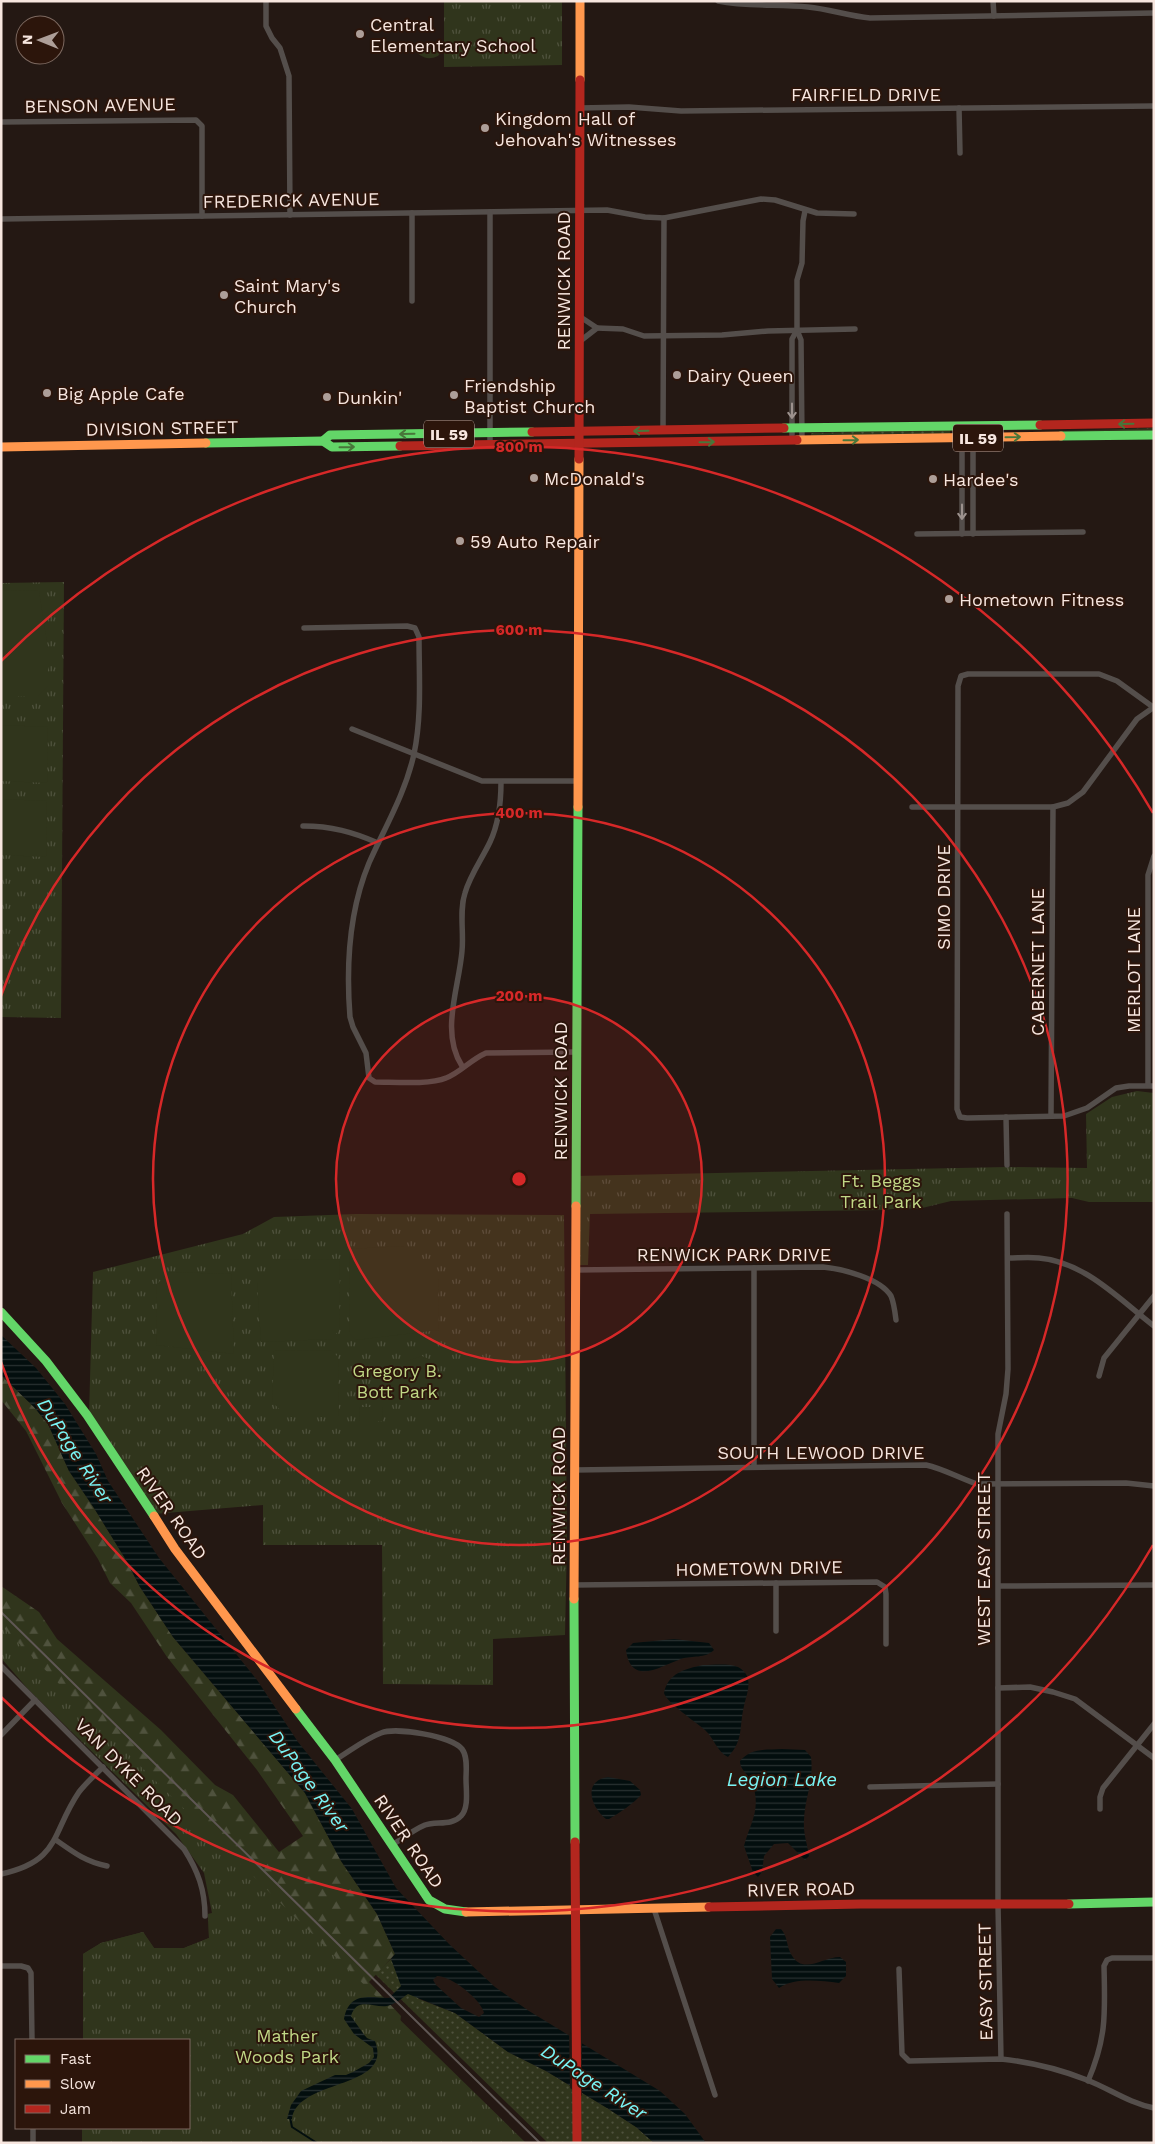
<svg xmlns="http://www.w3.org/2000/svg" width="1155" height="2144" font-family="'Work Sans',sans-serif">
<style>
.grass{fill:url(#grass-dots)}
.forest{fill:url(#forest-firs)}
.park{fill:url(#park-tufts)}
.pitch{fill:#30351c}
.water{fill:url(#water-rules);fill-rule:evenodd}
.pier{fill:#241813}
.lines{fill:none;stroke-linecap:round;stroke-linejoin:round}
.stream{stroke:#030e0e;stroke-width:2}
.street{stroke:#544e4b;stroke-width:5.5}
.fast{stroke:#63d668;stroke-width:9}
.slow{stroke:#ff974d;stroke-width:9}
.jam{stroke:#b3261e;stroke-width:9}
.rail{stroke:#5f5754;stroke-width:2}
.oneway{stroke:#9d928e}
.oneway2{stroke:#48763a}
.ring{fill:none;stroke:#d62828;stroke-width:2.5}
.poi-dot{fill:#ad9e98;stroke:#2c150b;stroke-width:2}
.labels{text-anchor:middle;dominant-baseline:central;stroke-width:4;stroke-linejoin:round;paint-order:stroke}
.shield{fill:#2c150b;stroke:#baa79f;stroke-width:1}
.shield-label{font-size:16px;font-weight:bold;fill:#f7e6df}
.poi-label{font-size:18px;fill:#f7e6df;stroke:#2c150b;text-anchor:start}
.street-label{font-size:18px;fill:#f7e6df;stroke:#2c150b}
.park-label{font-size:18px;fill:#c1d886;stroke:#2c150b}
.water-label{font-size:19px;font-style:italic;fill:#79f4f5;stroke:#2c150b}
.centre{fill:#d62828;stroke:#2c150b;stroke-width:2.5}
.ring-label{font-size:15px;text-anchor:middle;font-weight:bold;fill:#d62828;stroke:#2c150b;stroke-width:4;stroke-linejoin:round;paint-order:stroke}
</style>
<defs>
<pattern id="grass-dots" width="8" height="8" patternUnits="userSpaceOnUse" patternTransform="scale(1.25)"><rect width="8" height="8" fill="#30351c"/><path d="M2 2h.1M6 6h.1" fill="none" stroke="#4f523d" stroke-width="1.8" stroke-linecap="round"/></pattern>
<pattern id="forest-firs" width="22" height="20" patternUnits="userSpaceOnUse" patternTransform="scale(1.25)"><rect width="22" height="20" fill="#30351c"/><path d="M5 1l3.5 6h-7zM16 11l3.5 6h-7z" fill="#4f523d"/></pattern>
<pattern id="park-tufts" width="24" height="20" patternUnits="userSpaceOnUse" patternTransform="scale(1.25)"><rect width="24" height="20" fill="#30351c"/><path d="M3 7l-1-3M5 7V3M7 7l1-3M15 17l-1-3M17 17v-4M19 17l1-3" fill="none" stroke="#4f523d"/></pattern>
<pattern id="water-rules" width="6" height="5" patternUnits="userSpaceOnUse" patternTransform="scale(1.25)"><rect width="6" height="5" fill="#030e0e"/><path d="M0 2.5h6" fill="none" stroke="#283131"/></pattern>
</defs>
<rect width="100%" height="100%" fill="#241813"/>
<g class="grass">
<polygon points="1154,428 1154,431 1063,431"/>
<polygon points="950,430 950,434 811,436 811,433"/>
<polygon points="391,1959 395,1967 419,1999 455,2013 508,2052 546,2071 607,2108 636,2127 654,2143 548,2143 375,1974"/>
</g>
<polygon class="forest" points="1,1375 34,1407 48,1424 69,1471 94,1508 126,1560 140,1587 173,1637 305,1793 341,1861 377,1914 395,1954 369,1982 401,2016 397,2045 409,2123 82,2143 82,2128 189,2128 189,2040 83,2040 83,1954 101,1943 143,1932 154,1948 184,1948 209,1938 208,1914 244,1911 262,1914 1,1652 1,1586 39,1612 57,1639 161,1730 215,1785 233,1795 279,1852 303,1836 257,1770 167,1657 131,1603 110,1583 98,1559 62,1503 26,1431 1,1400"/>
<g class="park">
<polygon points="444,1 562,1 562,65 444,67"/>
<polygon points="64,582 61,1018 1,1017 1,583"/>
<polygon points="1137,1091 1154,1093 1154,1202 1089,1202 1072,1198 951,1201 918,1209 902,1208 884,1210 590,1214 588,1265 575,1265 575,1176 1007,1167 1087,1168 1086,1114 1112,1097"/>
<polygon points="356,1214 564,1215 567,1542 565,1635 493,1639 493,1685 383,1684 382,1545 263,1545 263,1505 154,1514 89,1415 93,1272 243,1234 274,1217"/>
<polygon points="1,1625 126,1752 526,2143 82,2143 82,2128 189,2128 189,2040 83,2040 83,1954 101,1943 143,1932 154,1948 184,1948 209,1938 208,1914 212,1913 204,1873 176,1834 28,1689 1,1658"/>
</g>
<g class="pitch">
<path d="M413,48L443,50L438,56C427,61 420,57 413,48Z"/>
<polygon points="1,590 39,591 48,648 48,686 38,696 1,696"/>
<polygon points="1,725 48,727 47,783 1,781"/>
<polygon points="1,799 47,801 46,857 1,855"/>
<polygon points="404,1246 438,1278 439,1330 356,1340 350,1334 349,1249"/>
<polygon points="340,1259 339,1330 332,1339 261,1342 257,1283 277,1260"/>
<polygon points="169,1272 231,1274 234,1354 156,1345 157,1284"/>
<polygon points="331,1350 338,1357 339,1417 288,1417 272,1402 274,1351"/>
<polygon points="422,1356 431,1360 436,1368 435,1379 428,1386 406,1389 386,1383 378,1375 379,1368 383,1362 404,1362"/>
<polygon points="359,1407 382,1407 383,1421 360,1421"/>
<rect x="360" y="1425" width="23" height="14"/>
</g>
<g class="water">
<path d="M1,1335L36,1368L65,1404L96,1454L108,1481L159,1558L257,1680L298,1742L352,1809L396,1888L449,1944L495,1987L529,2011L660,2091L685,2114L706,2143H654L636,2127L607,2108L546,2071L508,2052L455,2013L408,1994C402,1998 394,2005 387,2006C373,2008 357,1996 351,2016C353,2019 364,2035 367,2038C369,2039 372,2040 375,2041C394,2090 297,2078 292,2119H287L291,2105L301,2091L335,2075H346L353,2072L369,2063L374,2057L373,2048L354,2034L344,2019C349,1992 368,1997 389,1998L401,1986L391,1959L395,1954L377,1914L341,1861L305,1793L173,1637L140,1587L126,1560L94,1508L69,1471L48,1424L34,1407L1,1375ZM437,1976C451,1976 481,1999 484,2013L479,2017L461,2008L436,1985L433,1980Z"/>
<path d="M674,1639L709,1643L714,1650C705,1659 693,1655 681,1659C661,1666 631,1687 626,1650L633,1643Z"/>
<path d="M703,1665C713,1665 729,1663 738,1667C755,1676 747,1693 744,1706C739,1726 744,1740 728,1757C717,1752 714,1738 705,1730C696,1722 667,1703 664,1693C668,1673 685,1669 703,1665Z"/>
<path d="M782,1749L805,1750L811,1757C814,1782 805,1796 804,1820C803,1833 807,1843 809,1856L805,1860L788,1843L774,1844L764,1856L762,1872L758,1877L753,1872L744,1846C750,1823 761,1811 753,1785C750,1775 740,1771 740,1761C751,1748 765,1750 782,1749Z"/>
<path d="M608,1777L630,1781L640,1790L641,1795C634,1803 618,1814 609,1819H606C591,1807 582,1781 608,1777Z"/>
<path d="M776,1929H781C788,1937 786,1945 791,1954C803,1976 822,1957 840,1957L846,1962V1976L839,1983C820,1981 796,1977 779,1988L772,1979L770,1937Z"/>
</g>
<polygon class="pier" points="569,2032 582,2040 582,2096 570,2088"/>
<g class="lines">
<polyline class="stream" points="290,2117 292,2127 317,2143"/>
<g class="street">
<polyline points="266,1 266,26 272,38 280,48 289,76 290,215"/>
<path d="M718,1C748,7 778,4 808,7C829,9 849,16 870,18L1154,13"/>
<polyline points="993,1 994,16"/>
<polyline points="580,108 629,107 681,111 1154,106"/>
<polyline points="959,108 960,153"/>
<polyline points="1,122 196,120 202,126 202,216"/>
<polyline points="412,213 412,301"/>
<polyline points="1,219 607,210 645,217 664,218 761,199 775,200 817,213 854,214"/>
<polyline points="579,316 597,328 579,342"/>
<polyline points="597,328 623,329 644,336 722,335 768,331 855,329"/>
<polyline points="973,426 973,534"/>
<polyline points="663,431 664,218"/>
<polyline points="802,440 801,340 797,330 797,280 802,263 803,221 805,211"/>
<polyline points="792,441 792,339 797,330"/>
<polyline points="490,445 490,212"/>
<polyline points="917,534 1083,532"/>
<polyline points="962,534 962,426"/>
<path d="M304,628L407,626L415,628L419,637C419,676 422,716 414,754C405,794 385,827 369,863C349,911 346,966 350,1017L353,1027L366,1053L369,1078L375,1082C393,1082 430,1085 446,1078C460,1073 470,1060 486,1053L577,1052"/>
<polyline points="1153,707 1117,681 1099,674 968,674 961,676 958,686 957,1109 960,1117 967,1118 1064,1116 1087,1108 1116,1088 1129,1086 1154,1086"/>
<polyline points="352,729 482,781 578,781"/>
<polyline points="912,807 1053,807 1068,803 1083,792 1137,719 1154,707"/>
<path d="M303,826C331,826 353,832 378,843"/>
<path d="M462,1066C440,1032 459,988 462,951C464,932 459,911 465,893C470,875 482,859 490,842C499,823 501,803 501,782"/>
<polyline points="1148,1085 1148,875 1154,856"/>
<polyline points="1051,1116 1053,807"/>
<polyline points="1006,1117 1007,1165"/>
<path d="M1008,1258C1018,1258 1028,1257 1039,1258C1085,1262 1119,1299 1154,1326"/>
<path d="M575,1270L823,1267C842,1269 880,1278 891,1296C894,1303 895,1312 896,1320"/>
<polyline points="1099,1376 1104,1358 1154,1296"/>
<polyline points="754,1467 754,1268"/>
<path d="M575,1470L926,1465C944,1469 959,1478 977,1484L1126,1483L1154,1486"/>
<polyline points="574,1585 877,1582 885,1587 886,1594 886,1644"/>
<polyline points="999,1586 1154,1585"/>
<polyline points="776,1631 776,1583"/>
<path d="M1,1666L184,1849C198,1871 205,1890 205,1916"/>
<polyline points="998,1688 1030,1687 1053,1692 1075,1699 1154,1758"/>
<polyline points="1,1735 35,1700"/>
<path d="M335,1760C350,1751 365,1739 381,1733C396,1727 452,1736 462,1749C468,1757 466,1770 466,1779C466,1790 469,1808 461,1816C452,1826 436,1821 425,1825C413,1830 402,1839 392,1845"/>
<polyline points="870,1787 998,1784"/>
<polyline points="1100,1809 1100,1797 1103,1788 1154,1724"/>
<path d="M56,1840C73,1852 86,1862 107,1866"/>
<path d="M1,1874C61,1861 51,1833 79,1792C86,1783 95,1775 103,1767"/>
<polyline points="654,1909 715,2095"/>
<polyline points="1,1966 21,1966 28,1968 31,1973 32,2040"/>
<path d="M899,1969L902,2054L909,2061L1001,2059C1030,2062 1059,2069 1087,2080C1110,2089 1129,2103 1154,2108"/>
<polyline points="1001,2059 998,1905 998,1434 1006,1394 1008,1369 1007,1214"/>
<path d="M1088,2081C1107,2037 1105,2012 1104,1966L1107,1960L1112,1958H1154"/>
<polyline points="33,2128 33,2143"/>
</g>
<g class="fast">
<polyline points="784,428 1040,425"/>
<polyline points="1061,436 1154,435"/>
<polyline points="323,441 330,435 532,432"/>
<polyline points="206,443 323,441 332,447 400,446"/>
<polyline points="576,1206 578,807"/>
<polyline points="1,1312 46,1361 87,1415 154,1516"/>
<polyline points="574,1599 575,1842"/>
<polyline points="296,1709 335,1760 429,1900 445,1909 466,1912"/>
<polyline points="1069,1904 1154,1902"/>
</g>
<g class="slow">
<polyline points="580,80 580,1"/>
<polyline points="797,440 1061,436"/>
<polyline points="1,447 206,443"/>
<polyline points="578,807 579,459"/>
<polyline points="154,1516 175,1549 296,1709"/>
<polyline points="574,1599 576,1206"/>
<polyline points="466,1912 709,1907"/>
</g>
<g class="jam">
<polyline points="1040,425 1154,423"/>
<polyline points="532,432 784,428"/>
<polyline points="400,446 797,440"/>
<polyline points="579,459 580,80"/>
<polyline points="575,1842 577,2143"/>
<polyline points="709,1907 861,1904 1069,1904"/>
</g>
<polyline class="rail" points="1,1612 540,2143"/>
</g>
<defs><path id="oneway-shaft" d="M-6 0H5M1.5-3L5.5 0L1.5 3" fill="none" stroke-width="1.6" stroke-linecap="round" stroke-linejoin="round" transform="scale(1.25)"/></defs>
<g class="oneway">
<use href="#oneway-shaft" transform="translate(792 411) rotate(90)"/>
<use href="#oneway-shaft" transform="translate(962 512) rotate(90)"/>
</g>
<g class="oneway2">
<use href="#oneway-shaft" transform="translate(1126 424) rotate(179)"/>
<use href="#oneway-shaft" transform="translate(641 431) rotate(179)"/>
<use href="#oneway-shaft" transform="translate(407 434) rotate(179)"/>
<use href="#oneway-shaft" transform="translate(1013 437) rotate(-1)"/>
<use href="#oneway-shaft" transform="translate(851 440) rotate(-1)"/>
<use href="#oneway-shaft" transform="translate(707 442) rotate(-1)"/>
<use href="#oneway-shaft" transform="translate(347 447) rotate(-1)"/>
</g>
<circle cx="519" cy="1179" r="183" fill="#d62828" fill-opacity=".12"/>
<g class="ring">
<circle cx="519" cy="1179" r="183"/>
<circle cx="519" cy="1179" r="366"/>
<path d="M1 996A549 549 0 1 1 1 1362"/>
<path d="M1153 1545A732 732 0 0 1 1 1697M1 661A732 732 0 0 1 1153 813"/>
</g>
<g class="poi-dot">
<circle cx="360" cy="34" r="5"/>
<circle cx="485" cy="128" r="5"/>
<circle cx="224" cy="295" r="5"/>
<circle cx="677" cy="375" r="5"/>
<circle cx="47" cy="393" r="5"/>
<circle cx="454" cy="395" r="5"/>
<circle cx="327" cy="397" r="5"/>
<circle cx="534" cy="478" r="5"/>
<circle cx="933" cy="479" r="5"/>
<circle cx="460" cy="541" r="5"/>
<circle cx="949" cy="599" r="5"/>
</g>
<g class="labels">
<g class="shield">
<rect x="424" y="420.5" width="50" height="27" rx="4"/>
<rect x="953" y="424.5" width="50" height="27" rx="4"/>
</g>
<g class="shield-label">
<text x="449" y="434">IL 59</text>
<text x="978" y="438">IL 59</text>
</g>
<g class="poi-label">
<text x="370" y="24">Central<tspan x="370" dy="21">Elementary School</tspan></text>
<text x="495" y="118">Kingdom Hall of<tspan x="495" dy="21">Jehovah's Witnesses</tspan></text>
<text x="234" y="285">Saint Mary's<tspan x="234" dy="21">Church</tspan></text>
<text x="687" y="375">Dairy Queen</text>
<text x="464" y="385">Friendship<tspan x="464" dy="21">Baptist Church</tspan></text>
<text x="57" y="393">Big Apple Cafe</text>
<text x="337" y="397">Dunkin'</text>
<text x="544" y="478">McDonald's</text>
<text x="943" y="479">Hardee's</text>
<text x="470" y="541">59 Auto Repair</text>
<text x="959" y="599">Hometown Fitness</text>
</g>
<g class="street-label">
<text x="866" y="94">FAIRFIELD DRIVE</text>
<text transform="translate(100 105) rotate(-1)">BENSON AVENUE</text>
<text transform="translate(291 200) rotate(-1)">FREDERICK AVENUE</text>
<text transform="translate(563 281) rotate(-90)">RENWICK ROAD</text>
<text transform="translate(162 428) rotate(-1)">DIVISION STREET</text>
<text transform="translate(943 897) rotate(-90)">SIMO DRIVE</text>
<text transform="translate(1037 962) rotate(-90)">CABERNET LANE</text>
<text transform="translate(1133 970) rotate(-90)">MERLOT LANE</text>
<text transform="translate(560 1091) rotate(-90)">RENWICK ROAD</text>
<text x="734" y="1254">RENWICK PARK DRIVE</text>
<text x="821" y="1452">SOUTH LEWOOD DRIVE</text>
<text transform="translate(558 1496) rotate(-90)">RENWICK ROAD</text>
<text transform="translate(172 1513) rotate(55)">RIVER ROAD</text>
<text transform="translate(983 1559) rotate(-90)">WEST EASY STREET</text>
<text transform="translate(759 1568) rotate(-1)">HOMETOWN DRIVE</text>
<text transform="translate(129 1772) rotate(45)">VAN DYKE ROAD</text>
<text transform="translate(409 1841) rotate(56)">RIVER ROAD</text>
<text transform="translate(801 1889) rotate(-1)">RIVER ROAD</text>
<text transform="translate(985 1982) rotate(-91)">EASY STREET</text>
</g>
<g class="park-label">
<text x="881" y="1180">Ft. Beggs<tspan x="881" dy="21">Trail Park</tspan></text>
<text x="397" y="1370">Gregory B.<tspan x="397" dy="21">Bott Park</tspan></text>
<text x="287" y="2035">Mather<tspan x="287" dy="21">Woods Park</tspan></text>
</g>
<g class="water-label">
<text transform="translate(75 1451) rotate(57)">DuPage River</text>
<text x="782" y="1779">Legion Lake</text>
<text transform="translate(309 1781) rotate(54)">DuPage River</text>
<text transform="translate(594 2082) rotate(33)">DuPage River</text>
</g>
</g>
<circle cx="519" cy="1179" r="8" class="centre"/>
<g class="ring-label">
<text x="519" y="452">800 m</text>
<text x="519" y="635">600 m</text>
<text x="519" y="818">400 m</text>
<text x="519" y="1001">200 m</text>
</g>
<rect width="1155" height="2144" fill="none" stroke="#f7e6df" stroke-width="5"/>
<rect x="15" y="2039" width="175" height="90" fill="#2c150b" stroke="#7d6960"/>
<rect x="25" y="2055" width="25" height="8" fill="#63d668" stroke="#7d6960"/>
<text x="60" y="2064" font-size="15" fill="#f7e6df">Fast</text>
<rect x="25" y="2080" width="25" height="8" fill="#ff974d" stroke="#7d6960"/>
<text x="60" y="2089" font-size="15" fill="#f7e6df">Slow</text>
<rect x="25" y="2105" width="25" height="8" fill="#b3261e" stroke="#7d6960"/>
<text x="60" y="2114" font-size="15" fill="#f7e6df">Jam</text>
<g transform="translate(40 40) rotate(271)"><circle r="24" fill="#2c150b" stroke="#7d6960"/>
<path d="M0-4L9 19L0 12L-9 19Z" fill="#ad9e98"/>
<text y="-8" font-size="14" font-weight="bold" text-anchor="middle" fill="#f7e6df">N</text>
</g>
</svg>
